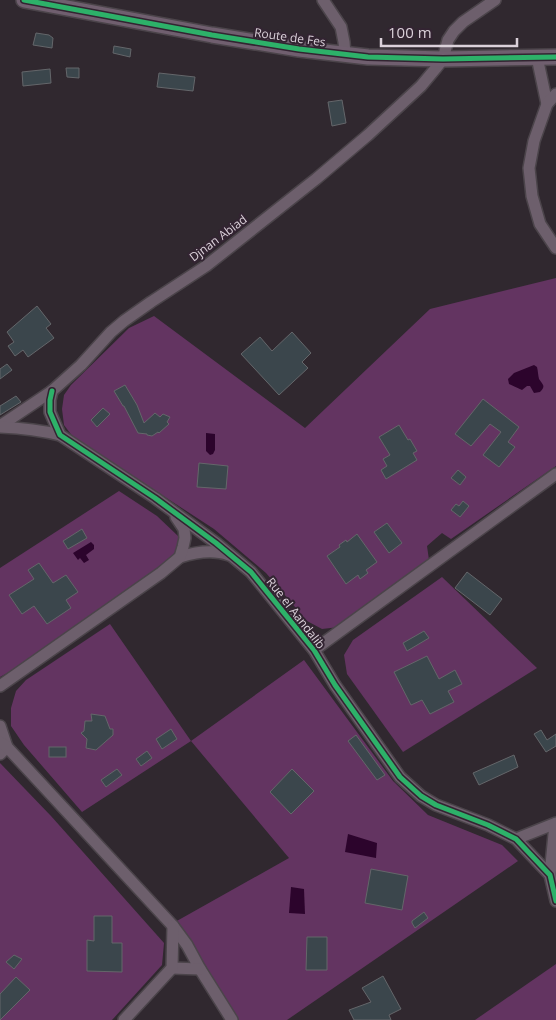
<svg xmlns="http://www.w3.org/2000/svg" width="556" height="1020" font-family="'Open Sans',sans-serif">
<style>
.green{fill:#633461}
.water{fill:#2c042c}
.building{fill:#3b464c;stroke:#64666a}
.lines{fill:none;stroke-linecap:round;stroke-linejoin:round}
.minor-casing{stroke:#4b444a;stroke-width:14}
.major-casing{stroke:#4b444a;stroke-width:18}
.minor{stroke:#6d5f6c;stroke-width:11}
.major{stroke:#705f6f;stroke-width:15}
.cycleway-casing{stroke:#332432;stroke-width:8}
.cycleway{stroke:#2db169;stroke-width:5}
.labels{text-anchor:middle;dominant-baseline:central;stroke-width:4;stroke-linejoin:round;paint-order:stroke}
.street-label{font-size:12px;fill:#dbd1da;stroke:#332432}
</style>
<rect width="100%" height="100%" fill="#30282f"/>
<g class="green">
<polygon points="556,278 556,466 451,539 442,533 427,546 429,560 339,627 322,629 307,621 266,573 214,529 73,437 64,425 62,409 64,395 71,385 129,328 154,316 305,428 430,309"/>
<polygon points="119,491 157,516 178,536 180,545 170,563 11,671 0,677 0,568"/>
<polygon points="442,577 537,668 403,752 347,674 344,655 353,640"/>
<polygon points="110,624 191,741 304,660 393,781 428,815 502,845 518,861 287,1020 239,1020 175,922 289,858 191,741 82,812 24,745 11,726 11,708 16,691 26,680"/>
<polygon points="0,763 51,816 164,943 162,965 112,1020 0,1020"/>
<polygon points="556,964 556,1020 475,1020"/>
</g>
<g class="water">
<path d="M534,365L537,367C538,371 538,375 539,379C543,385 546,386 540,392L534,393L530,386H527L522,390L509,384L508,379L514,373Z"/>
<polygon points="206,433 215,434 215,450 213,454 210,455 206,451"/>
<polygon points="91,542 94,545 94,549 86,555 89,560 84,563 80,558 78,560 73,553"/>
<polygon points="348,834 377,843 376,858 345,852"/>
<polygon points="291,887 304,889 305,914 289,913"/>
</g>
<g class="building">
<polygon points="36,33 49,35 53,38 52,48 33,45"/>
<polygon points="114,46 131,49 130,57 113,53"/>
<polygon points="66,68 79,68 79,78 67,77"/>
<polygon points="50,69 51,83 23,86 22,72"/>
<polygon points="159,73 195,77 193,91 157,87"/>
<polygon points="342,100 346,123 332,126 328,102"/>
<polygon points="37,306 51,324 46,328 54,338 28,357 23,350 15,356 8,346 14,342 7,332"/>
<polygon points="292,332 311,353 302,362 308,368 279,395 241,354 260,337 272,351"/>
<polygon points="7,364 12,370 0,379 0,369"/>
<polygon points="125,385 137,405 144,423 155,413 160,417 163,414 170,417 167,422 169,424 159,433 158,432 152,436 147,435 147,434 138,433 124,406 123,406 114,391"/>
<polygon points="16,396 21,402 0,415 0,406"/>
<polygon points="483,399 519,427 508,442 515,447 499,467 483,455 501,432 490,424 471,446 455,434"/>
<polygon points="103,408 110,414 97,427 91,420"/>
<polygon points="399,425 408,440 410,439 417,451 413,453 417,460 386,479 381,470 387,466 383,459 390,455 379,437"/>
<polygon points="199,463 228,466 226,489 197,487"/>
<polygon points="458,470 466,477 460,485 451,478"/>
<polygon points="463,501 469,506 460,517 451,510 456,504 459,506"/>
<polygon points="387,523 402,543 389,553 374,532"/>
<polygon points="82,529 87,538 68,549 63,541"/>
<polygon points="357,534 377,562 366,570 368,573 360,579 358,575 346,584 327,556 340,547 339,545 346,540 347,542"/>
<polygon points="39,563 53,583 66,575 78,592 66,600 71,608 47,624 34,606 22,614 9,595 34,579 28,570"/>
<polygon points="467,572 502,599 490,615 455,588"/>
<polygon points="424,631 429,638 407,651 403,643"/>
<polygon points="427,656 439,679 455,670 462,684 448,691 454,702 430,714 422,700 411,705 394,672"/>
<polygon points="91,714 105,716 110,729 113,729 113,735 96,750 86,748 87,739 81,733 84,731 85,721 92,721"/>
<polygon points="171,729 177,739 162,749 156,739"/>
<polygon points="541,730 547,740 556,734 556,746 546,752 534,734"/>
<polygon points="356,735 385,775 377,780 348,741"/>
<rect x="49" y="747" width="17" height="10"/>
<polygon points="147,751 152,758 141,766 136,759"/>
<polygon points="514,755 518,767 479,785 473,773"/>
<polygon points="117,769 122,775 106,787 101,780"/>
<polygon points="292,769 314,791 291,814 270,792"/>
<polygon points="371,869 408,876 402,910 365,903"/>
<polygon points="424,912 428,918 415,928 412,923 412,921"/>
<polygon points="94,916 112,916 112,943 122,943 122,972 87,971 87,940 94,941"/>
<polygon points="307,937 327,937 327,970 306,970"/>
<polygon points="14,955 22,959 14,969 6,962"/>
<polygon points="383,976 401,1009 389,1015 391,1020 354,1020 349,1010 371,1002 362,988"/>
<polygon points="16,977 30,990 0,1020 0,994"/>
</g>
<g class="lines">
<defs>
<g id="minor">
<polyline points="323,0 341,27 344,42 345,54"/>
<polyline points="537,57 547,104"/>
<polyline points="556,94 547,104 534,141 529,168 532,196 540,224 556,248"/>
<polyline points="52,391 50,400 50,412 60,435 155,498 216,543 251,572 314,650 335,685 400,777 421,796 436,805 488,825 516,839 550,875 556,901"/>
<polyline points="0,426 52,391 81,365 111,332 124,321 151,302 206,266 316,179 368,135 421,86 436,68 443,59 448,40 454,31 463,22 495,0"/>
<path d="M0,427C21,428 40,430 60,435"/>
<path d="M180,557C196,552 213,549 229,555"/>
<polyline points="314,650 556,474"/>
<polyline points="0,686 161,573 180,557 183,547 185,538 184,529 176,517"/>
<polyline points="0,726 7,747 0,754"/>
<polyline points="0,742 7,747 173,926 187,945 200,969 232,1020"/>
<polyline points="516,839 556,823"/>
<polyline points="550,875 555,824"/>
<polyline points="172,968 200,969"/>
<polyline points="124,1020 172,968 173,926"/>
</g>
<polyline id="major" points="24,0 212,35 299,49 368,57 443,59 556,57"/>
</defs>
<use href="#minor" class="minor-casing"/>
<use href="#major" class="major-casing"/>
<use href="#minor" class="minor"/>
<use href="#major" class="major"/>
<defs>
<g id="cycleway">
<polyline points="24,0 212,35 299,49 368,57 443,59 556,57"/>
<polyline points="52,391 50,400 50,412 60,435 155,498 216,543 251,572 314,650 335,685 400,777 421,796 436,805 488,825 516,839 550,875 556,901"/>
</g>
</defs>
<use href="#cycleway" class="cycleway-casing"/>
<use href="#cycleway" class="cycleway"/>
</g>
<g class="labels">
<g class="street-label">
<text transform="translate(290 37) rotate(8)">Route de Fes</text>
<text transform="translate(218 238) rotate(-37)">Djnan Abiad</text>
<text transform="translate(296 613) rotate(52)">Rue el Aandalib</text>
</g>
</g>
<path d="M381 38v8h136v-8" fill="none" stroke="#dbd1da" stroke-width="2.5"/>
<text x="388" y="38" font-size="15" fill="#dbd1da" stroke="#332432" stroke-width="4" paint-order="stroke">100 m</text>
</svg>
